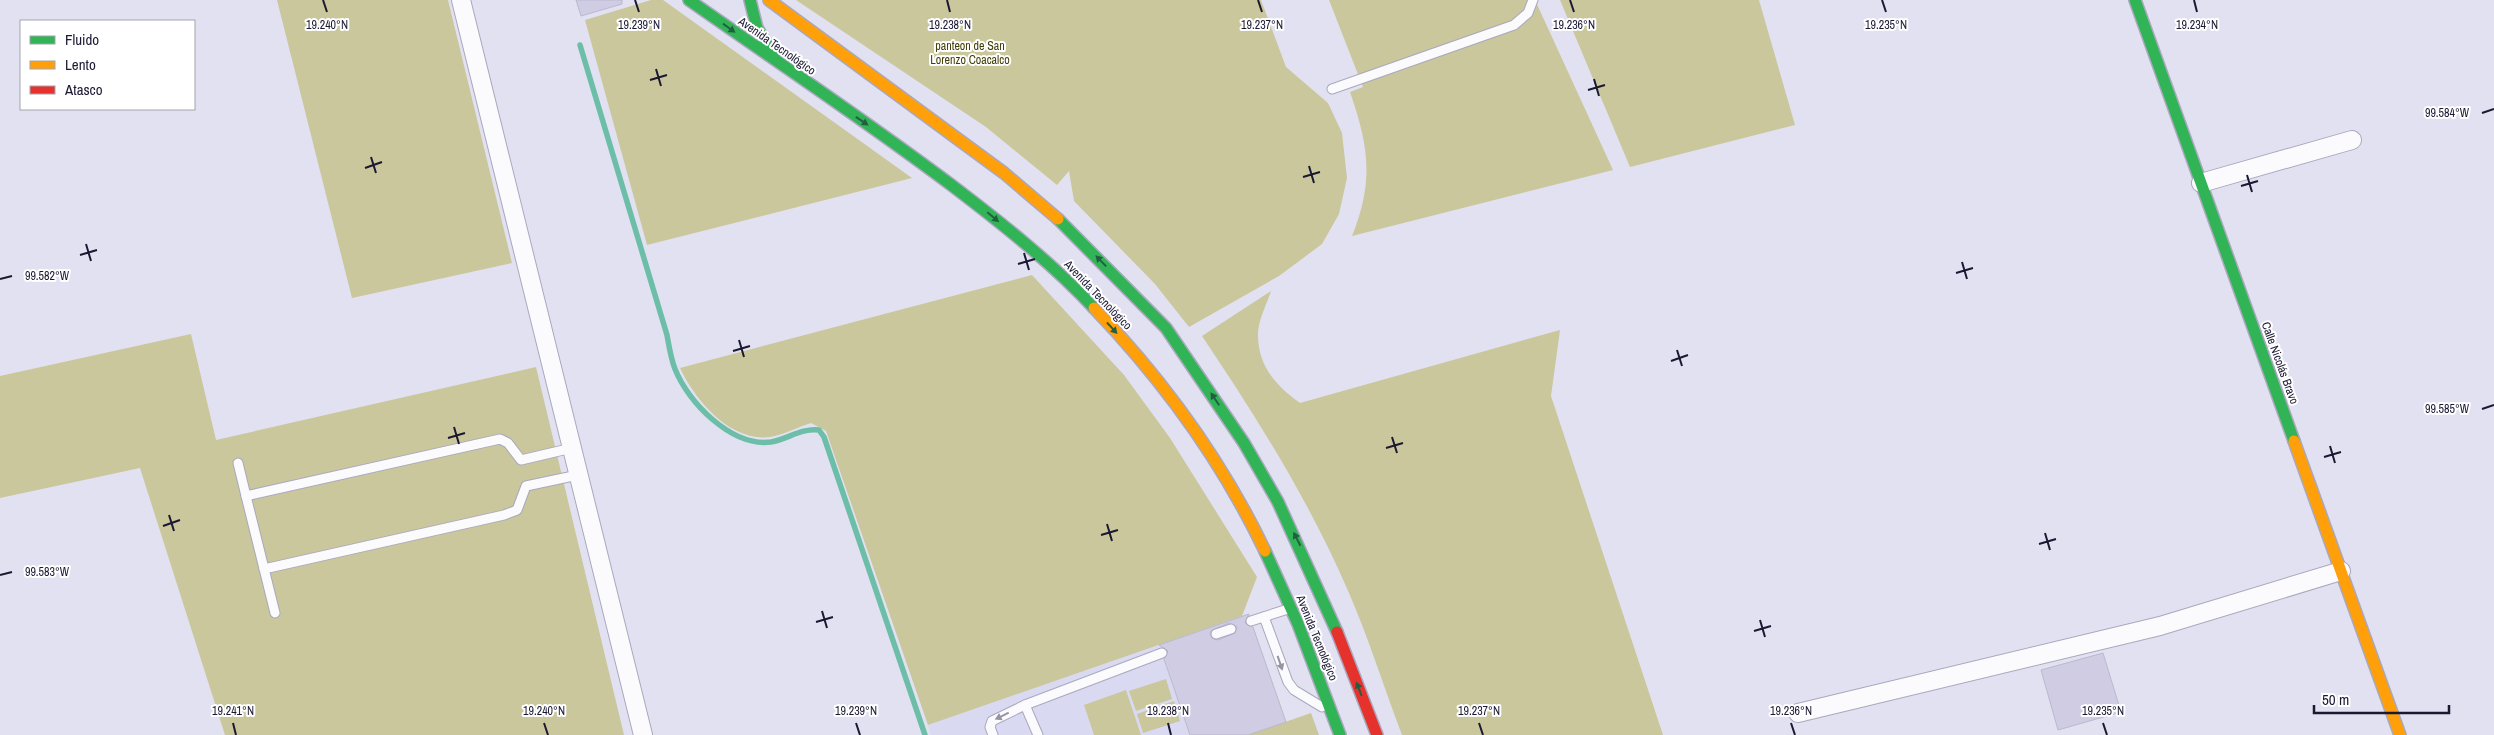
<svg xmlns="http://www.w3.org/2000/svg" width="2494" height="735" font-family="'Archivo Narrow',sans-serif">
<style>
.built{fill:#dad9f2}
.green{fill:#c9c79b}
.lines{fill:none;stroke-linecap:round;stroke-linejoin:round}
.stream{stroke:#6cbea8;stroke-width:5.5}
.building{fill:#cfcce4;stroke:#bab9cd;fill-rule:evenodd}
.lane-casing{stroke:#aaa8bd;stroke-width:11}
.street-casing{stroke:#aaa8bd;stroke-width:20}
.fast-casing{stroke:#aaa8bd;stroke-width:14}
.slow-casing{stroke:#aaa8bd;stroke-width:14}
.jam-casing{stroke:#aaa8bd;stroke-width:14}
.lane{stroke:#fbfafd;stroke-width:9}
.street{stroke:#fbfafd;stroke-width:18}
.fast{stroke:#30b455;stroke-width:11}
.slow{stroke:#ff9f0a;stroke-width:11}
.jam{stroke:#e5322d;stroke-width:11}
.oneway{fill:#245e42}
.oneway2{fill:#9694a2}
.ticks{fill:none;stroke:#1b1832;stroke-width:2}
.labels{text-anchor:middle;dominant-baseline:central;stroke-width:4;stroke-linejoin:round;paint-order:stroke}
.street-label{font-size:12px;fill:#1b1832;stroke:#fff}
.park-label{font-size:12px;fill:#413f07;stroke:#fff}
.ticks-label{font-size:12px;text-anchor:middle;fill:#1b1832;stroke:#fff;stroke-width:4;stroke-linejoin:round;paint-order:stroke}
</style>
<rect width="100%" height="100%" fill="#e2e1f1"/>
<polygon class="built" points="1249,614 1286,722 1248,735 931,735 928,725"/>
<g class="green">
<polygon points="277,0 448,0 512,263 352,298"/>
<polygon points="651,0 663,0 912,178 647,245 585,20"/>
<polygon points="796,0 1261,0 1286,67 1328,103 1342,133 1347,178 1339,214 1322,244 1279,276 1189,327 1155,284 1074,201 1069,171 1057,185 986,127"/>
<path d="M1329,0H1535L1613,170L1352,236C1374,181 1369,147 1350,92L1363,87Z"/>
<polygon points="1560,0 1759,0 1795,125 1630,167"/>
<path d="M1032,275L1124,375L1170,438L1257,577L1242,616L928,725L826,431L811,423C798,427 783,435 770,437C730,442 695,400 680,368Z"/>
<path d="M1271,291C1267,303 1259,319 1258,332C1257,365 1275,385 1300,403L1560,330L1551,396L1663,735H1402C1384,688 1369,639 1349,593C1310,502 1257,418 1202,336Z"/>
<polygon points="191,334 216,440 536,367 624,735 225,735 140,468 0,498 0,376"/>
<polygon points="1166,679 1172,699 1136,711 1129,691"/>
<polygon points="1126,690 1141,735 1094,735 1084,705"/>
<polygon points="1174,701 1180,721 1143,733 1137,714"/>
<polygon points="1311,713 1319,735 1248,735"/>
</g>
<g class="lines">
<path class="stream" d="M580,45L667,335C669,346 671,359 675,369C688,402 731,447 771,442C788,439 801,428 819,430L824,437L925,735"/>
</g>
<g class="building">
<polygon points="576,0 622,0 622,4 581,16"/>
<path d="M1249,614L1245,623L1253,627L1286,722L1248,735H1190L1164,659L1168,651L1159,645ZM1229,623L1237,627L1235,633L1218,640L1212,638L1210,633L1212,630Z"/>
<polygon points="2103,653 2121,712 2058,730 2041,670"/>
</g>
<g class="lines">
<defs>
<g id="lane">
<polyline points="1332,89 1514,25 1528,13 1533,0"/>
<polyline points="238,463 246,496 500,439 508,443 521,460 572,448"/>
<polyline points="246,496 275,613"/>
<polyline points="264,569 504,515 517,510 526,486 578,475"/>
<polyline points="1264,617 1288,682 1294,690 1322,707"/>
<polyline points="1251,621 1288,609"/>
<polyline points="1216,634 1231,629"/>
<polyline points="1025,705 1038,735"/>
<polyline points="993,735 990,727 992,721 1025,705 1162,653"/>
</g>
<g id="street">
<polyline points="461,0 643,735"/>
<polyline points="2201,183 2352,140"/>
<polyline points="1798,713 2160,626 2341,571"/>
</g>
<g id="fast">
<path d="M689,0C776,61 865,120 950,184C1000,222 1051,262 1094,308"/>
<polyline points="750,0 757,28 774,55"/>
<polyline points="2135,0 2294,441"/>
<polyline points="1058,219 1166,328 1244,443 1278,502 1337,632"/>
<polyline points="1265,551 1298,624 1340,735"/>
</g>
<g id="slow">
<polyline points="769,0 1004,173 1058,219"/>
<path d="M1094,308C1163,380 1222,461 1265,551"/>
<polyline points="2294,441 2400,735"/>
</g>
<polyline id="jam" points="1337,632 1377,735"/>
</defs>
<use href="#lane" class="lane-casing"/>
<use href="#street" class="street-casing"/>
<use href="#fast" class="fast-casing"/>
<use href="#slow" class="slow-casing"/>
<use href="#jam" class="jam-casing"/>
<use href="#lane" class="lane"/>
<use href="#street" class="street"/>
<use href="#fast" class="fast"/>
<use href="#slow" class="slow"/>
<use href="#jam" class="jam"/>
</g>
<defs><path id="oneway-solid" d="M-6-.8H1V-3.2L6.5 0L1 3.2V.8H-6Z" transform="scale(1.25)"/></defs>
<g class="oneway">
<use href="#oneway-solid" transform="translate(729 28) rotate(36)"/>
<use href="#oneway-solid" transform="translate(862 121) rotate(34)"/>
<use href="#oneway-solid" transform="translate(993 217) rotate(40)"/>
<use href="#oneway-solid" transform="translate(1101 261) rotate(-134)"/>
<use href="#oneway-solid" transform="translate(1112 328) rotate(47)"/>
<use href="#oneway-solid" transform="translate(1215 399) rotate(-124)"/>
<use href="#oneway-solid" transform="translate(1297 539) rotate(-117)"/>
<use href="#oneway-solid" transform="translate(1359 689) rotate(-111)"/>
</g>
<g class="oneway2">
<use href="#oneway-solid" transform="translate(1280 663) rotate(71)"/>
<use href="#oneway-solid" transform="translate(1002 716) rotate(154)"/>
</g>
<path class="ticks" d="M323,0L327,12M635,0L639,12M947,0L950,12M1258,0L1262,12M1570,0L1574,12M1882,0L1886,12M2194,0L2197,12M656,69L661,86M1594,79L1599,96M650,80L667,75M1588,90L1605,85M2482,113L2494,109M371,157L376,173M1309,166L1314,183M365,168L382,162M2247,175L2252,192M1303,177L1320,172M2241,186L2258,181M86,244L91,261M1024,253L1029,270M80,255L97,250M1962,262L1967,279M1018,264L1035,259M1956,273L1973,268M0,279L12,276M739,340L744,357M1677,350L1682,366M733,351L750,346M1671,361L1688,355M2482,409L2494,405M454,427L459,444M1392,437L1397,453M448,438L465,433M2330,446L2335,463M1386,448L1403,443M2324,457L2341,452M169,515L174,531M1107,524L1112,541M163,526L180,520M2045,533L2050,550M1101,535L1118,530M2039,544L2056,539M0,575L12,572M822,611L827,628M1760,620L1765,637M816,622L833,617M1754,631L1771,626M233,723L236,735M544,723L548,735M856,723L860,735M1168,723L1171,735M1479,723L1483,735M1791,723L1795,735M2103,723L2107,735"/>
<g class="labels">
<g class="street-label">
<text transform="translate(777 46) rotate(35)">Avenida Tecnológico</text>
<text transform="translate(1098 295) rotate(46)">Avenida Tecnológico</text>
<text transform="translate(2280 363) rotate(70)">Calle Nicolás Bravo</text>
<text transform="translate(1317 638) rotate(68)">Avenida Tecnológico</text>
</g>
<g class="park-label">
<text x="970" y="46">panteon de San<tspan x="970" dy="14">Lorenzo Coacalco</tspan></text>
</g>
</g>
<g class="ticks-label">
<text x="1574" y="29">19.236°N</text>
<text x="327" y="29">19.240°N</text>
<text x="639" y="29">19.239°N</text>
<text x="950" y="29">19.238°N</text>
<text x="1262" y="29">19.237°N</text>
<text x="1886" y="29">19.235°N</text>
<text x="2197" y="29">19.234°N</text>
<text x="2447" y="117">99.584°W</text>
<text x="47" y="280">99.582°W</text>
<text x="2447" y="413">99.585°W</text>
<text x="47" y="576">99.583°W</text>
<text x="233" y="715">19.241°N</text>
<text x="544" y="715">19.240°N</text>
<text x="856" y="715">19.239°N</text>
<text x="1168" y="715">19.238°N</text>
<text x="1479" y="715">19.237°N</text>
<text x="1791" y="715">19.236°N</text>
<text x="2103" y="715">19.235°N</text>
</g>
<rect x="20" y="20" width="175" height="90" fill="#ffffff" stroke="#a4a3ad"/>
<rect x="30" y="36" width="25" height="8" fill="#30b455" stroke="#a4a3ad"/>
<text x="65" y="45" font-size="15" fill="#1b1832">Fluido</text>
<rect x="30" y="61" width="25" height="8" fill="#ff9f0a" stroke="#a4a3ad"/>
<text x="65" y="70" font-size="15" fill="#1b1832">Lento</text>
<rect x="30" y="86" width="25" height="8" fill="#e5322d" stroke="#a4a3ad"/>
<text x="65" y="95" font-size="15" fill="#1b1832">Atasco</text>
<path d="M2314 705v8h135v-8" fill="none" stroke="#1b1832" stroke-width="2.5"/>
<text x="2322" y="705" font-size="15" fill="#1b1832" stroke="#ffffff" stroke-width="4" paint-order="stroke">50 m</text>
</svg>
